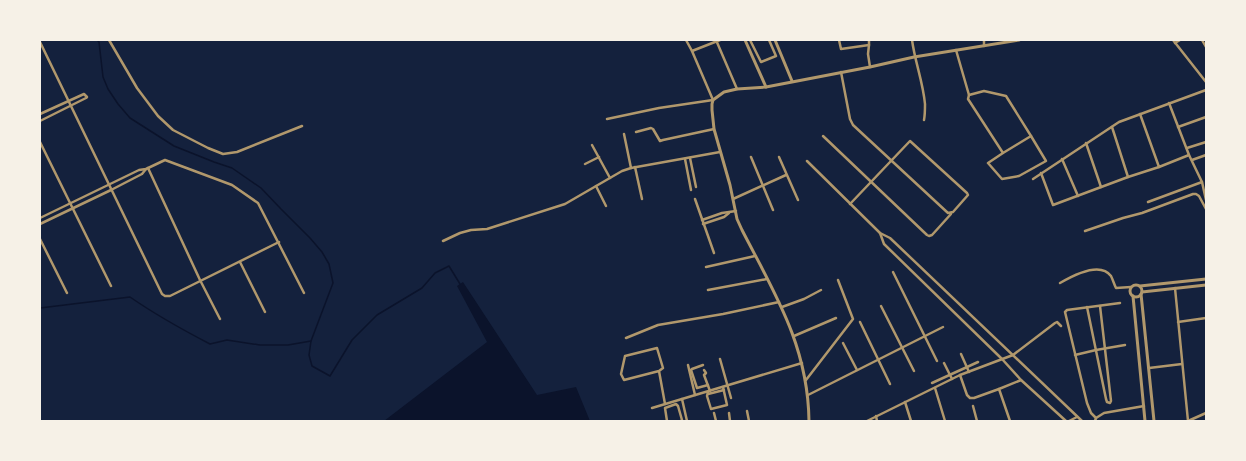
<svg xmlns="http://www.w3.org/2000/svg" width="1246" height="461" font-family="Rubik,sans-serif">
<style>
.water{fill:#0b132b}
.lines{fill:none;stroke-linecap:round;stroke-linejoin:round}
.stream{stroke:#0b132b;stroke-width:1.5}
.minor{stroke:#b1986c;stroke-width:2.5}
.tertiary{stroke:#b1986c;stroke-width:3}
</style>
<rect width="100%" height="100%" fill="#14213d"/>
<polygon class="water" points="463,282 537,395 576,387 590,421 384,421 487,342 457,286"/>
<g class="lines">
<g class="stream">
<polyline points="97,40 99,42 103,77 108,89 118,104 130,118 174,146 214,162 232,168 261,188 281,209 310,238 322,252 329,264 333,283 311,341 309,355 312,366 330,376 352,340 377,315 422,288 435,273 449,266 460,284"/>
<path d="M40,308L130,297C156,315 183,330 210,344L227,340L260,345H288L311,341"/>
</g>
<g class="minor">
<polyline points="109,40 137,88 158,116 173,130 208,148 223,154 237,152 302,126"/>
<polyline points="686,40 692,51 720,40"/>
<polyline points="716,40 737,89"/>
<polyline points="750,40 761,62 776,56 769,40"/>
<polyline points="839,40 841,49 869,45"/>
<polyline points="869,40 869,45 868,54 870,67"/>
<path d="M912,40C915,62 923,82 925,104C925,109 925,115 924,120"/>
<polyline points="1173,40 1206,82"/>
<polyline points="1202,40 1206,47"/>
<polyline points="40,42 162,294 165,296 170,296 279,242"/>
<polyline points="1175,43 1180,40"/>
<polyline points="984,46 984,40"/>
<polyline points="956,50 969,95 968,99 1003,153 988,163 1002,179 1019,176 1046,161 1031,136 1003,153"/>
<polyline points="841,72 850,119 853,125 948,213 953,212 968,195 967,193 910,141 850,204"/>
<polyline points="969,95 984,91 1006,96 1031,136"/>
<polyline points="1169,103 1189,155 1202,182 1206,200"/>
<polyline points="40,114 84,94 87,97 86,98 40,121"/>
<polyline points="1140,114 1159,167 1189,155"/>
<polyline points="607,119 659,108 713,100 692,51"/>
<polyline points="1112,127 1128,177 1159,167"/>
<polyline points="1178,127 1206,117"/>
<polyline points="636,132 651,128 653,129 660,141 663,140 714,129"/>
<polyline points="624,134 631,168 720,152"/>
<polyline points="823,136 927,235 929,236 932,235 951,214"/>
<polyline points="40,142 111,286"/>
<polyline points="1086,143 1101,187"/>
<polyline points="592,145 610,178"/>
<polyline points="1187,148 1206,142"/>
<polyline points="751,157 773,210"/>
<polyline points="779,157 798,200"/>
<polyline points="690,158 696,187"/>
<polyline points="685,159 691,190"/>
<polyline points="1062,159 1078,196"/>
<polyline points="1192,160 1206,155"/>
<polyline points="807,161 880,233 890,238 1082,421"/>
<polyline points="585,164 599,157"/>
<polyline points="635,167 642,199"/>
<polyline points="148,168 200,280 220,319"/>
<polyline points="1041,173 1053,205 1128,177"/>
<polyline points="1033,179 1119,122 1206,90"/>
<polyline points="596,186 606,206"/>
<polyline points="695,199 714,253"/>
<polyline points="733,199 786,175"/>
<polyline points="1148,202 1202,182"/>
<polyline points="40,218 139,170 146,169 165,160 232,185 258,203 304,293"/>
<polyline points="702,220 722,213 736,211"/>
<polyline points="40,224 111,190 142,174 146,169"/>
<polyline points="703,224 724,217 729,213"/>
<polyline points="1085,231 1123,218 1142,213 1193,194 1196,194 1199,196 1206,209"/>
<polyline points="880,233 884,244 1002,359 1021,380 1066,421"/>
<polyline points="40,239 67,293"/>
<polyline points="443,241 460,233 471,230 487,229 565,204 622,171 631,168"/>
<polyline points="240,262 265,312"/>
<polyline points="706,267 755,256"/>
<polyline points="893,272 937,361"/>
<path d="M1060,283C1072,276 1100,261 1111,276C1113,280 1114,284 1116,288L1131,287"/>
<polyline points="1175,288 1188,421"/>
<polyline points="708,290 767,279"/>
<polyline points="881,306 914,371"/>
<polyline points="782,307 804,299 821,290"/>
<polyline points="1087,307 1106,399 1107,402 1110,403 1111,401 1100,306"/>
<polyline points="860,322 890,384"/>
<polyline points="1178,322 1206,318"/>
<polyline points="794,336 836,318"/>
<polyline points="626,338 658,325 723,314 779,302"/>
<polyline points="843,343 857,370"/>
<polyline points="961,354 969,372"/>
<polyline points="1075,355 1096,350 1125,345"/>
<polyline points="720,359 731,398"/>
<polyline points="944,363 952,379"/>
<polyline points="688,365 695,395"/>
<polyline points="703,365 692,369 691,370 697,388 708,385"/>
<polyline points="1149,368 1182,364"/>
<polyline points="704,370 706,373 704,375 710,391"/>
<polyline points="659,371 624,380 621,374 625,356 657,348 663,368 659,371 665,404"/>
<polyline points="960,375 967,395 970,398 974,398 999,389"/>
<polyline points="806,380 853,319 838,280"/>
<polyline points="932,383 978,362"/>
<polyline points="935,388 945,421"/>
<polyline points="708,392 707,396 711,409 727,405 723,387"/>
<polyline points="708,394 724,390"/>
<polyline points="808,395 943,327"/>
<polyline points="682,399 687,421"/>
<polyline points="905,402 911,421"/>
<polyline points="973,406 977,421"/>
<polyline points="652,408 802,363"/>
<polyline points="747,411 749,421"/>
<polyline points="714,413 716,421"/>
<polyline points="729,413 730,421"/>
<polyline points="876,416 877,421"/>
<polyline points="1096,418 1104,413 1144,406"/>
<polyline points="667,421 665,408 676,404 678,406 682,420 681,421"/>
<polyline points="867,421 960,375 1013,355 1055,323 1057,322 1061,326"/>
<polyline points="1010,421 999,389 1021,380"/>
<polyline points="1069,421 1077,417"/>
<polyline points="1095,421 1096,418 1091,413 1087,403 1065,312 1067,310 1120,303"/>
<polyline points="1188,421 1206,413"/>
</g>
<g class="tertiary">
<polyline points="745,40 766,87"/>
<polyline points="775,40 792,81"/>
<circle cx="1136" cy="291" r="6"/>
<polyline points="1140,286 1206,279"/>
<polyline points="1142,292 1206,285"/>
<polyline points="1141,294 1154,421"/>
<polyline points="1133,296 1145,421"/>
<path d="M809,421C808,346 775,294 742,230L737,219L730,185L714,129L712,110V104L713,100L724,92L737,89L766,87L870,67L914,57L1019,40"/>
</g>
</g>
<rect width="1246" height="461" fill="none" stroke="#f6f1e7" stroke-width="82"/>
</svg>
